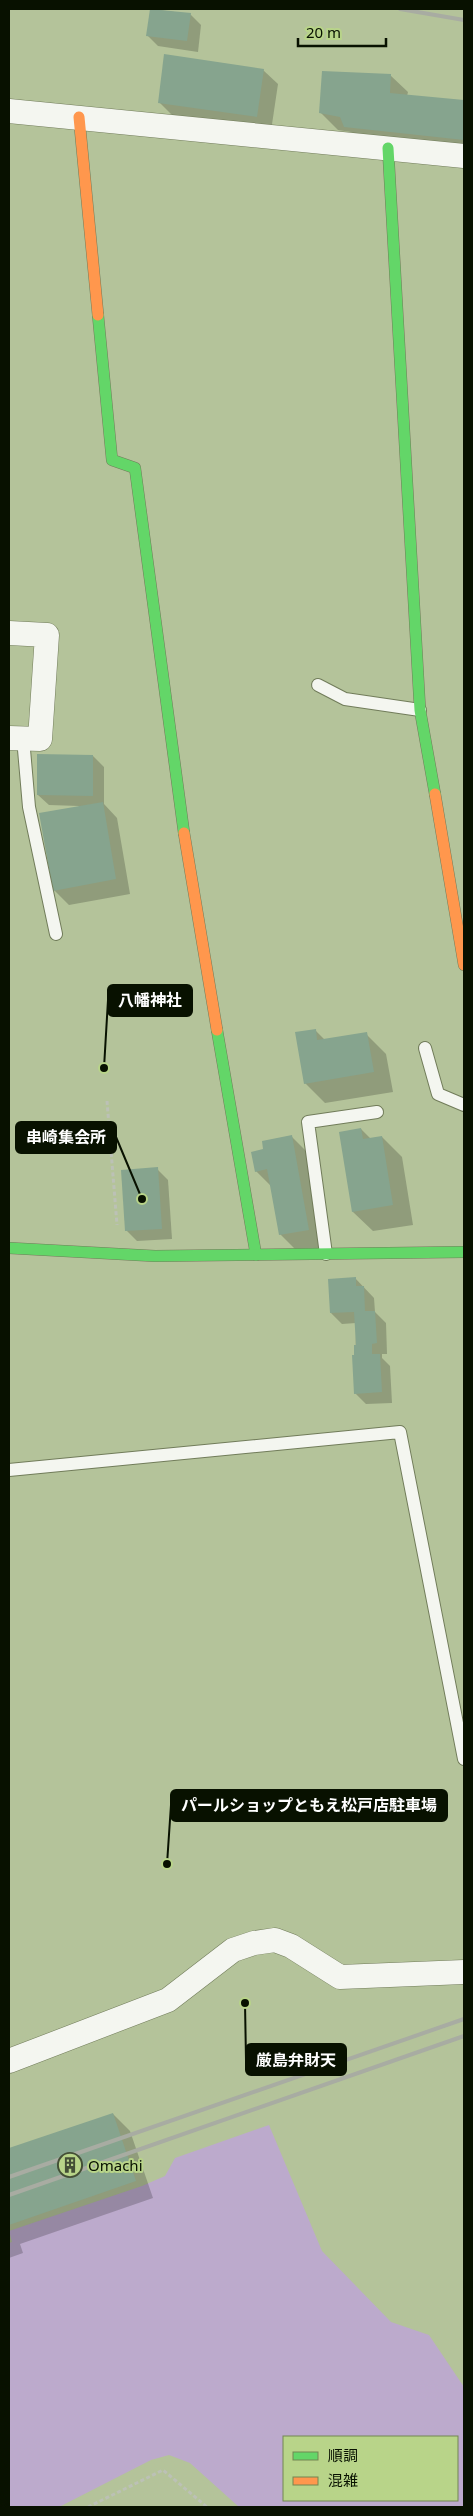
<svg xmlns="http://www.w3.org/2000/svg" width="473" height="2516" font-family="'Noto Sans','Noto Sans JP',sans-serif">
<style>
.green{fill:#bcaacc;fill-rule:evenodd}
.shadow{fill:#0003}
.building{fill:#86a48e}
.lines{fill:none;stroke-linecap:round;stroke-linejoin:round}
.lane-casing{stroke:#717c5a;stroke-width:14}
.street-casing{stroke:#717c5a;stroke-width:25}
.fast-casing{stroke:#717c5a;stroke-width:12}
.slow-casing{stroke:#717c5a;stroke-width:12}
.path{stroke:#bcc1b6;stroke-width:3;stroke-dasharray:4 2.5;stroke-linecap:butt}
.lane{stroke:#f4f6f0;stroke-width:12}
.street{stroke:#f4f6f0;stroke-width:24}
.fast{stroke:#63d668;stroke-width:11}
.slow{stroke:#ff974d;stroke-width:11}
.rail{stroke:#a8aca2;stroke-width:4}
.labels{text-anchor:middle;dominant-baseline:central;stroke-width:4;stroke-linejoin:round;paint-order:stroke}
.poi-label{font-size:15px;fill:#081100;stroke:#b8d489;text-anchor:start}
.leader{fill:none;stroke:#081100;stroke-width:2}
.callout-dot{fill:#081100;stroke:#b8d489;stroke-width:2}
.callout{fill:#081100;stroke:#081100;stroke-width:2}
.callout-label{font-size:16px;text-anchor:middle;font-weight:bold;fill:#fff}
</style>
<rect width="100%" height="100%" fill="#b4c39a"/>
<path class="green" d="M269,2125L322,2251L391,2322L429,2335L464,2387V2507H239L190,2463L169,2455L151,2460L59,2507H9V2243L12,2242L9,2231L142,2186L165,2176L175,2158ZM284,2437H457V2500H284Z"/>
<g class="shadow">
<polygon points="151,9 190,14 201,25 198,52 158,46 147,35"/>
<polygon points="263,70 278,84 271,131 174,117 159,102"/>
<polygon points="390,75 408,92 407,96 464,102 464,155 363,144 351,132 338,130 321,113"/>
<polygon points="93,756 104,767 104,804 117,818 130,894 69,905 54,890 79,806 49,805 38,795"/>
<polygon points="315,1030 325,1040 366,1034 386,1054 393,1092 325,1103 305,1083"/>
<polygon points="361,1129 371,1139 382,1137 402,1157 413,1225 373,1231 353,1212"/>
<polygon points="292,1137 312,1157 329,1249 300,1254 280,1234 271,1186 256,1171 264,1150"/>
<polygon points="157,1169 168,1180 172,1239 137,1241 126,1230"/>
<polygon points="355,1278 374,1298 375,1312 386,1323 387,1354 382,1354 382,1358 390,1366 392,1403 366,1404 355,1393 356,1323 342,1324 331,1313"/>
<polygon points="113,2114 130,2131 153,2198 20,2244 23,2253 9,2258 9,2150"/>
</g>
<g class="building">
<polygon points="150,9 191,13 187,41 146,36"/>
<polygon points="164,54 264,69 257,117 158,103"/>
<polygon points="322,71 391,74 390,93 464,100 464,140 344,127 340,117 319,113"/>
<polygon points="37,754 93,755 93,796 37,795"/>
<polygon points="103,802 116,879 53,891 39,813"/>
<polygon points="316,1029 317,1040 367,1032 374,1072 304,1084 295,1032"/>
<polygon points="361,1128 363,1139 382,1136 393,1205 352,1212 339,1132"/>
<polygon points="292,1135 309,1230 279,1235 267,1169 255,1172 251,1152 263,1149 262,1141"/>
<polygon points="158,1167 162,1229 125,1231 121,1170"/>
<polygon points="356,1277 356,1286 364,1286 365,1311 375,1311 377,1343 372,1344 372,1354 380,1354 382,1392 354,1394 352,1355 354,1355 354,1345 356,1345 354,1312 330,1313 328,1279"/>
<polygon points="113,2113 136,2181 9,2225 9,2148"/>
</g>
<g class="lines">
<defs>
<g id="lane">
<polyline points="318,685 345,699 420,710"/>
<polyline points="23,738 29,807 56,934"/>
<polyline points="425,1048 438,1094 464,1105"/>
<polyline points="326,1254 308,1122 377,1112"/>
<polyline points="9,1470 400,1432 464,1759"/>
</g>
<g id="street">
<polyline points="9,111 464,156"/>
<polyline points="9,633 47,635 40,739 9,738"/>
<polyline points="9,2061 168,2000 233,1950 254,1943 275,1940 291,1946 340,1977 464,1972"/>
</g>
<g id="fast">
<polyline points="388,148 420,710 435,794"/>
<polyline points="98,315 112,460 135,468 184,833"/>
<polyline points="217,1030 256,1255"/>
<polyline points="9,1248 155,1256 464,1252"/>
</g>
<g id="slow">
<polyline points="79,117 98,315"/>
<polyline points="435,794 464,965"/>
<polyline points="184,833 217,1030"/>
</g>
</defs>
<use href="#lane" class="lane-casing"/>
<use href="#street" class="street-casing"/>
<use href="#fast" class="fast-casing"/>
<use href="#slow" class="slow-casing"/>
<g class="path">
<polyline points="107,1101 117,1225"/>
<polyline points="88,2507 163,2470 207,2507"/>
</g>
<use href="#lane" class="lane"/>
<use href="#street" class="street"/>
<use href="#fast" class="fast"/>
<use href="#slow" class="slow"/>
<g class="rail">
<polyline points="400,9 464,20"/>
<polyline points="9,2177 464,2019"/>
<polyline points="9,2195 464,2036"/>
</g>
</g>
<defs>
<symbol id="building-ring" viewBox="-11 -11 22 22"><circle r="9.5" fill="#b8d489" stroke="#444f36" stroke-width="1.5"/><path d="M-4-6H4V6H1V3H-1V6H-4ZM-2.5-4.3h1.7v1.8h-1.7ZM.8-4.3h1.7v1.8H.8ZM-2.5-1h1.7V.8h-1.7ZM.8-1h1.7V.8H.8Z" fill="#444f36"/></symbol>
</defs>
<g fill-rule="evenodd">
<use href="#building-ring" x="56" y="2151" width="28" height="28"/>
</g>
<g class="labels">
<g class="poi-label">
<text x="88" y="2165">Omachi</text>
</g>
</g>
<path class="leader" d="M104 1068L108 1000M142 1199L116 1137M167 1864L171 1805M245 2003L246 2060"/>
<g class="callout-dot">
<circle cx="104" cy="1068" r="5"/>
<circle cx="142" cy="1199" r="5"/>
<circle cx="167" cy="1864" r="5"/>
<circle cx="245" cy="2003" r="5"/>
</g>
<g class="callout">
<rect x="108" y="985" width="84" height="31" rx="5"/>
<rect x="16" y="1122" width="100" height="31" rx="5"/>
<rect x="171" y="1790" width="276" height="31" rx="5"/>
<rect x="246" y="2044" width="100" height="31" rx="5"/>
</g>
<g class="callout-label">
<text x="150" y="1006">八幡神社</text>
<text x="66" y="1143">串崎集会所</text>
<text x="309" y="1811">パールショップともえ松戸店駐車場</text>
<text x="296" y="2066">厳島弁財天</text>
</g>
<rect width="473" height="2516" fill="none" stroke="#081100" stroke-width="20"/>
<rect x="283" y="2436" width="175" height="65" fill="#b8d489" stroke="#728652"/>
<rect x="293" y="2452" width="25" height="8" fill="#63d668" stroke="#728652"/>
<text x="328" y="2461" font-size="15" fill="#081100">順調</text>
<rect x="293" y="2477" width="25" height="8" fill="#ff974d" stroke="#728652"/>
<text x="328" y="2486" font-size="15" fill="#081100">混雑</text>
<path d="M298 38v8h88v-8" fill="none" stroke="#081100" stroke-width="2.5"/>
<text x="306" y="38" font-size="15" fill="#081100" stroke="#b8d489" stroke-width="4" paint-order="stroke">20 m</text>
</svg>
